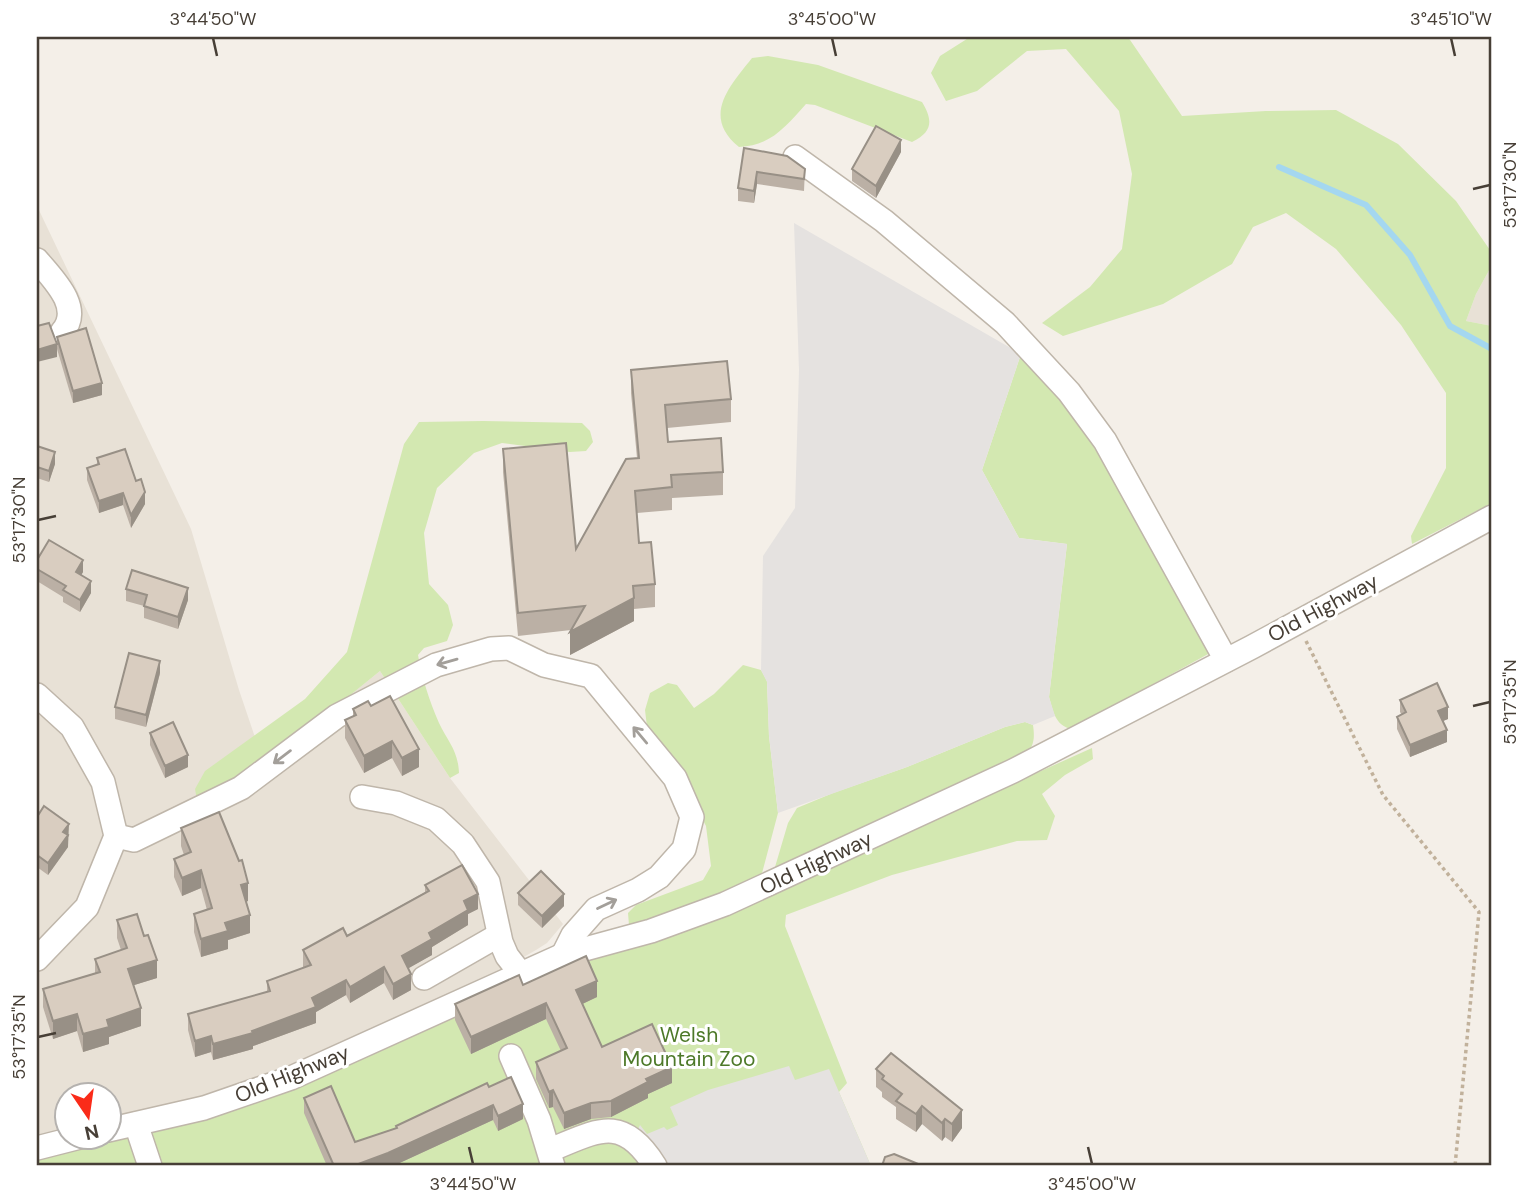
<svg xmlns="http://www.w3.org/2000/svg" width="1529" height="1203" font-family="'DM Sans',sans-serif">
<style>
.residential{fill:#e8e1d6}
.green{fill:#d3e8b1}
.parking{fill:#e5e2e0}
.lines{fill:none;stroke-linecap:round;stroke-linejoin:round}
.stream{stroke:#a4d7f0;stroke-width:6}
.minor-casing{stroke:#bfb6aa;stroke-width:26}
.path{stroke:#c1b19b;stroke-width:3.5;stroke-dasharray:3.5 3.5;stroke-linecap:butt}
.minor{stroke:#fff;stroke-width:23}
.wall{fill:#bbb0a5}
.shaded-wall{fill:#989086}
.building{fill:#d9cdc0;stroke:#989086;stroke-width:2}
.oneway{stroke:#a39f9a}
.ticks{fill:none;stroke:#473f36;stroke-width:2.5}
.labels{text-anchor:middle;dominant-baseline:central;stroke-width:6;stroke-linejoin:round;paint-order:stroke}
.street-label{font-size:21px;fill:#473f36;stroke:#fff}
.park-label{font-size:21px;fill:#4d7929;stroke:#fff}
.neatline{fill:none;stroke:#473f36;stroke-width:2.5}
.ticks-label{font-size:18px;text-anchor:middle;fill:#473f36}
</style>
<rect width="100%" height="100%" fill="#f4efe8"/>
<g class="residential">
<polygon points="37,206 191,529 239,690 264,764 380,671 450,778 563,924 547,943 536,950 391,1033 109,1130 108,1094 66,1094 66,1136 37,1148"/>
<polygon points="1492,265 1492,326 1466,321 1476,294"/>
</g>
<g class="green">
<polygon points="970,37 1128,37 1182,116 1266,111 1336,110 1398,144 1456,201 1492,253 1492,265 1476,294 1466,321 1492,326 1492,503 1412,544 1411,536 1446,468 1446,393 1401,325 1336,249 1286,213 1253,227 1232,264 1163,304 1063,336 1042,323 1090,287 1122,249 1132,174 1119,111 1066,49 1027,51 977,91 946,101 931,73 940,56"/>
<path d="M768,56L818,65L922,102C933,120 933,132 912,142L815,105L806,104C786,126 771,146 739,147C701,116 730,86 752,58Z"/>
<path d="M1021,354L1080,424L1137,519L1210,653L1071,729C1055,725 1053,711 1049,697L1067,544L1019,538L982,470Z"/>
<path d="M483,421L582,423L590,431L593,442L586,451L570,452L502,443L474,453L437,488L424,533L429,584L448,605L453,625L447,641L424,648L418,655C422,678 429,700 439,723C448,742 458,750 459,773L450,778L380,671L265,764L197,800L195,789L205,771L305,699L347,652L404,444L419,422Z"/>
<polygon points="743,665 761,670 767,681 769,736 778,813 761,877 722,900 629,925 628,913 636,905 703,880 711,866 706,826 677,771 648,735 645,710 650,693 668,683 677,685 694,708 714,694"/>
<path d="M1025,722L1033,725C1035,739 1034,746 1025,756L777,872L775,867L788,823L797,808L833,793L907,767L1005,727Z"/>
<polygon points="1092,748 1093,759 1065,775 1042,794 1055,816 1047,840 1017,841 892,875 786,915 785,926 847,1083 839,1092 871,1166 37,1166 37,1148 103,1137 531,977 759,898"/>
</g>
<g class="parking">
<polygon points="794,223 1021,354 982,470 1019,538 1067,544 1049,697 1055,716 1033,725 1025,722 1005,727 907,767 778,813 769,736 767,682 761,670 763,556 795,508 799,370"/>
<polygon points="789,1066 795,1080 829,1069 871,1166 641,1166 631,1145 640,1125 647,1134 664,1127 667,1130 678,1125 670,1107 708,1090"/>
</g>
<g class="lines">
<polyline class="stream" points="1279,167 1366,205 1410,255 1450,326 1492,349"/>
<defs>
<g id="minor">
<polyline points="795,157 884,221 1005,323 1069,392 1105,441 1226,660"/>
<path d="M37,260C52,278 84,308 62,332"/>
<polyline points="37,695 72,727 103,782 116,836 87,907 37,959"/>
<polyline points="362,797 396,803 436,819 463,844 488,882 501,942 507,956 521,974"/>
<polyline points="116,836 134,840 241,788 337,716 436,665 491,649 509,648 544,665 591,676 675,778 692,817 684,849 659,877 638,890 596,909 573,935 563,955"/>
<polyline points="424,978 499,935"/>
<polyline points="511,1056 539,1120 553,1166"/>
<polyline points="136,1124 150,1166"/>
<polyline points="108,1130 204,1108 291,1078 563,955 651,931 725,904 1013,771 1252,647 1492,517"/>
<polyline points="37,1148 84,1136"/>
<path d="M550,1150C597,1131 622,1113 655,1166"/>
</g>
</defs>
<use href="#minor" class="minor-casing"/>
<polyline class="path" points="1306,641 1383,795 1479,912 1455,1166"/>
<use href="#minor" class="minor"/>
</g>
<g class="wall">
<polygon points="744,148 805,169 804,191 757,184 754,203 738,201 738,188"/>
<polygon points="901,152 876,198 852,181 852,169"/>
<polygon points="57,337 102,395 73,403 57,349"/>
<polygon points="631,370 731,399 731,422 667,428 668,442 723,472 723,495 672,498 672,510 637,513 639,543 655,584 655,607 634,609 634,621 570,655 571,630 518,636 503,472 503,449 576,549 637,458 631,393"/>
<polygon points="37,446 55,464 49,482 37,478"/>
<polygon points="97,458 136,481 145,504 131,528 123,505 99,513 87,480 87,468 97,465"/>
<polygon points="37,560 83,572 81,575 91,593 80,612 63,602 63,597 37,581"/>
<polygon points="126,589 188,600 178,629 144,618 144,606 126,601"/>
<polygon points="160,673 146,727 115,719 115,707"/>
<polygon points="1400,700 1448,719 1443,721 1447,742 1410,757 1397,729 1397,717 1402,715 1400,712"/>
<polygon points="371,706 419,767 402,776 392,758 364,773 345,738 345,720 353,716 353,709"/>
<polygon points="150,733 188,767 165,778 150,745"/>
<polygon points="37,817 69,836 68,837 68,847 48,875 37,867"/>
<polygon points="181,828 248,901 246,902 250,933 228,940 228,949 201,957 194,932 194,914 207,910 201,888 182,896 174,877 174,859 184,855 181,846"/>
<polygon points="425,885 478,909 468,914 468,925 432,947 432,955 408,968 411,990 393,1000 384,983 350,1003 346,995 316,1012 316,1023 253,1046 253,1049 213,1060 211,1052 195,1057 188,1030 188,1014 267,992 267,981 303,968 303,950 347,936 425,892"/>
<polygon points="518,893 564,906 542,928 518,905"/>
<polygon points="117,920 144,936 157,978 134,985 141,1026 109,1037 109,1044 83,1052 77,1031 53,1039 43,1007 43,989 95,973 95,959 121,950 117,938"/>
<polygon points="523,985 597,997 582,1004 602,1047 672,1083 648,1094 648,1098 611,1117 591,1119 564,1129 553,1107 549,1108 536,1079 536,1062 561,1051 546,1019 471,1054 455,1020 455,1004"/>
<polygon points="876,1069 962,1128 952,1142 945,1137 942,1141 922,1124 916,1132 896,1119 896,1107 882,1097 882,1092 876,1087"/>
<polygon points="489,1087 523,1119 498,1131 493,1120 393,1166 327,1166 304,1113 304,1098 355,1142 396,1128 396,1126"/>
</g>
<g class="shaded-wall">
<polygon points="901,140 901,152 876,198 876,186"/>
<polygon points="757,172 757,184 754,203 754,191"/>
<polygon points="57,344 57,357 37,362 37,350"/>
<polygon points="102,383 102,395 73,403 73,391"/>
<polygon points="55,452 55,464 49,482 49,471"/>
<polygon points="145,492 145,504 131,528 131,515"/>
<polygon points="123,493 123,505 99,513 99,501"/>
<polygon points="83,560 83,572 76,584 76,572"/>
<polygon points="91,581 91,593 80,612 80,600"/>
<polygon points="188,588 188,600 178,629 178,617"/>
<polygon points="634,598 634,621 570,655 570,632"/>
<polygon points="160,661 160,673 146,727 146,715"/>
<polygon points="1448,707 1448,719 1438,723 1438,711"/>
<polygon points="1447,730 1447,742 1410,757 1410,745"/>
<polygon points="392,741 392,758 364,773 364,756"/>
<polygon points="419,749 419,767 402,776 402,758"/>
<polygon points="188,755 188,767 165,778 165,766"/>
<polygon points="69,824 68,847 48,875 48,863 63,832"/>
<polygon points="201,870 201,888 182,896 182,878"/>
<polygon points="248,883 248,901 241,903 241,885"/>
<polygon points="478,894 478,909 468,914 468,925 432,947 432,955 402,972 402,956 464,901"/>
<polygon points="564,894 564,906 542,928 542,916"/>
<polygon points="250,915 250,933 228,940 228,949 201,957 201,939 225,923"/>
<polygon points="157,960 157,978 128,987 128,969"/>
<polygon points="384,967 384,983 350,1003 350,987"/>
<polygon points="411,974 411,990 393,1000 393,984"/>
<polygon points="346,980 346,995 316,1012 316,1023 253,1046 253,1049 213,1060 213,1044 252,1031"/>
<polygon points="597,981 597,997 576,1007 576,990"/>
<polygon points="546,1003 546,1019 471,1054 471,1037"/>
<polygon points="141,1008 141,1026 109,1037 109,1044 83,1052 83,1034 107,1020"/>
<polygon points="77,1014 77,1031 53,1039 53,1021"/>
<polygon points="211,1036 211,1052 195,1057 195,1041"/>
<polygon points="672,1067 672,1083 648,1094 648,1098 611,1117 611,1101 646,1079"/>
<polygon points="553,1090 553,1107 549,1108 549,1092"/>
<polygon points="591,1103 591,1119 564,1129 564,1113"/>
<polygon points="523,1104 523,1119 498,1131 498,1116"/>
<polygon points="493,1105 493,1120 393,1166 353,1166"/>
<polygon points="922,1106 922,1124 916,1132 916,1114"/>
<polygon points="962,1110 962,1128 952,1142 952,1124"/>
<polygon points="945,1119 945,1137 942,1141 942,1123"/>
</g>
<g class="building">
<polygon points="876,126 901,140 876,186 852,169"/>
<polygon points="744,148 787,156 805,169 804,179 757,172 754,191 738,188"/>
<polygon points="49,323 57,344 37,350 37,326"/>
<polygon points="86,328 102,383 73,391 57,337"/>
<polygon points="727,361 731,399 665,405 668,442 721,438 723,472 671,475 672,487 635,491 639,543 651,542 655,584 633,586 634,598 570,632 585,606 518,613 503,449 566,443 576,549 626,459 639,458 631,370"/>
<polygon points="37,446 55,452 49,471 37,467"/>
<polygon points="125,449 136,481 141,479 145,492 131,515 123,493 99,501 87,468 99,464 97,458"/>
<polygon points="49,540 83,560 76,572 91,581 80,600 63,590 66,586 37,569 37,560"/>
<polygon points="132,570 188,588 178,617 144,606 147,595 126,589"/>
<polygon points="129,653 160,661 146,715 115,707"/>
<polygon points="1437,683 1448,707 1438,711 1447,730 1410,745 1397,717 1406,712 1400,700"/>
<polygon points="390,696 419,749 402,758 392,741 364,756 345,720 356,715 353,709 368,701 371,706"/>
<polygon points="173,722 188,755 165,766 150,733"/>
<polygon points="44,806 69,824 63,832 68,835 48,863 37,855 37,817"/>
<polygon points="219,812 239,861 242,860 248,883 241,885 250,915 225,923 228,931 201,939 194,914 212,908 201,870 182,878 174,859 191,852 181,828"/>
<polygon points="462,865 478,894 464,901 468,910 429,933 432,939 402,956 411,974 393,984 384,967 350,987 346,980 312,998 316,1007 252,1031 253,1033 213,1044 211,1036 195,1041 188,1014 270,991 267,981 311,965 303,950 343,928 347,936 429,891 425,885"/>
<polygon points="541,871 564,894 542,916 518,893"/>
<polygon points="137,914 144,936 148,935 157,960 128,969 141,1008 107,1020 109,1027 83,1034 77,1014 53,1021 43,989 100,972 95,959 127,948 117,920"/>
<polygon points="586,956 597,981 576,990 602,1047 652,1024 672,1067 646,1079 648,1082 611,1101 591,1103 564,1113 553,1090 549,1092 536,1062 567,1048 546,1003 471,1037 455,1004 519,975 523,985"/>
<polygon points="891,1053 962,1110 952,1124 945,1119 942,1123 922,1106 916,1114 896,1101 902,1094 882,1079 884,1076 876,1069"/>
<polygon points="511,1077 523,1104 498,1116 493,1105 388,1153 353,1166 334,1166 304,1098 331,1086 355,1142 397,1128 396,1126 487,1083 489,1087"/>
<polygon points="894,1154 923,1166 882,1166 885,1157"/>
</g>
<defs><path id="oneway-shaft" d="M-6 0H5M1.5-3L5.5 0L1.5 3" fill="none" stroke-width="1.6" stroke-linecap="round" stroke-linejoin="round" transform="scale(1.75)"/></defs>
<g class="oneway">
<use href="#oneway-shaft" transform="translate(447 662) rotate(164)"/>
<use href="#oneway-shaft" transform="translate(640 735) rotate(-130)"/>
<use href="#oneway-shaft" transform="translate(282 757) rotate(143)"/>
<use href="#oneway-shaft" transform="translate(607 904) rotate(-25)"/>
</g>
<path class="ticks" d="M213,38L217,56M832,38L836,56M1451,38L1455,56M1473,189L1490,185M38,520L56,516M1473,706L1490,702M38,1037L56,1033M469,1147L473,1164M1088,1147L1092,1164"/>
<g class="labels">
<g class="street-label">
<text transform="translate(1323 608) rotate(-28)">Old Highway</text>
<text transform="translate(816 863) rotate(-25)">Old Highway</text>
<text transform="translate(292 1074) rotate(-22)">Old Highway</text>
</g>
<g class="park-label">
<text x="689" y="1035">Welsh<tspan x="689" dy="24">Mountain Zoo</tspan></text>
</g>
</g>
<rect width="1529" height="1203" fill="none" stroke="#ffffff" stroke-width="77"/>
<g transform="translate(88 1116) rotate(167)"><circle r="33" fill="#ffffff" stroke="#b5b2af" stroke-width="2"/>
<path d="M0-5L12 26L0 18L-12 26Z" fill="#fa2b19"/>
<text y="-10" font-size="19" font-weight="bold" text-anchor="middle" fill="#473f36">N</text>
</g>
<rect x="38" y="38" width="1452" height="1126" class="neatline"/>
<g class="ticks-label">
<text x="213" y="25">3°44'50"W</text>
<text x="832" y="25">3°45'00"W</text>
<text x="1451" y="25">3°45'10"W</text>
<text transform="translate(1510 185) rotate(-90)" y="6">53°17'30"N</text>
<text transform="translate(19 520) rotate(-90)" y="6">53°17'30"N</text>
<text transform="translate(1510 702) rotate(-90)" y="6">53°17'35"N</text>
<text transform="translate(19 1037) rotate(-90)" y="6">53°17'35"N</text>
<text x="473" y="1190">3°44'50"W</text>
<text x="1092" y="1190">3°45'00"W</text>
</g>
</svg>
